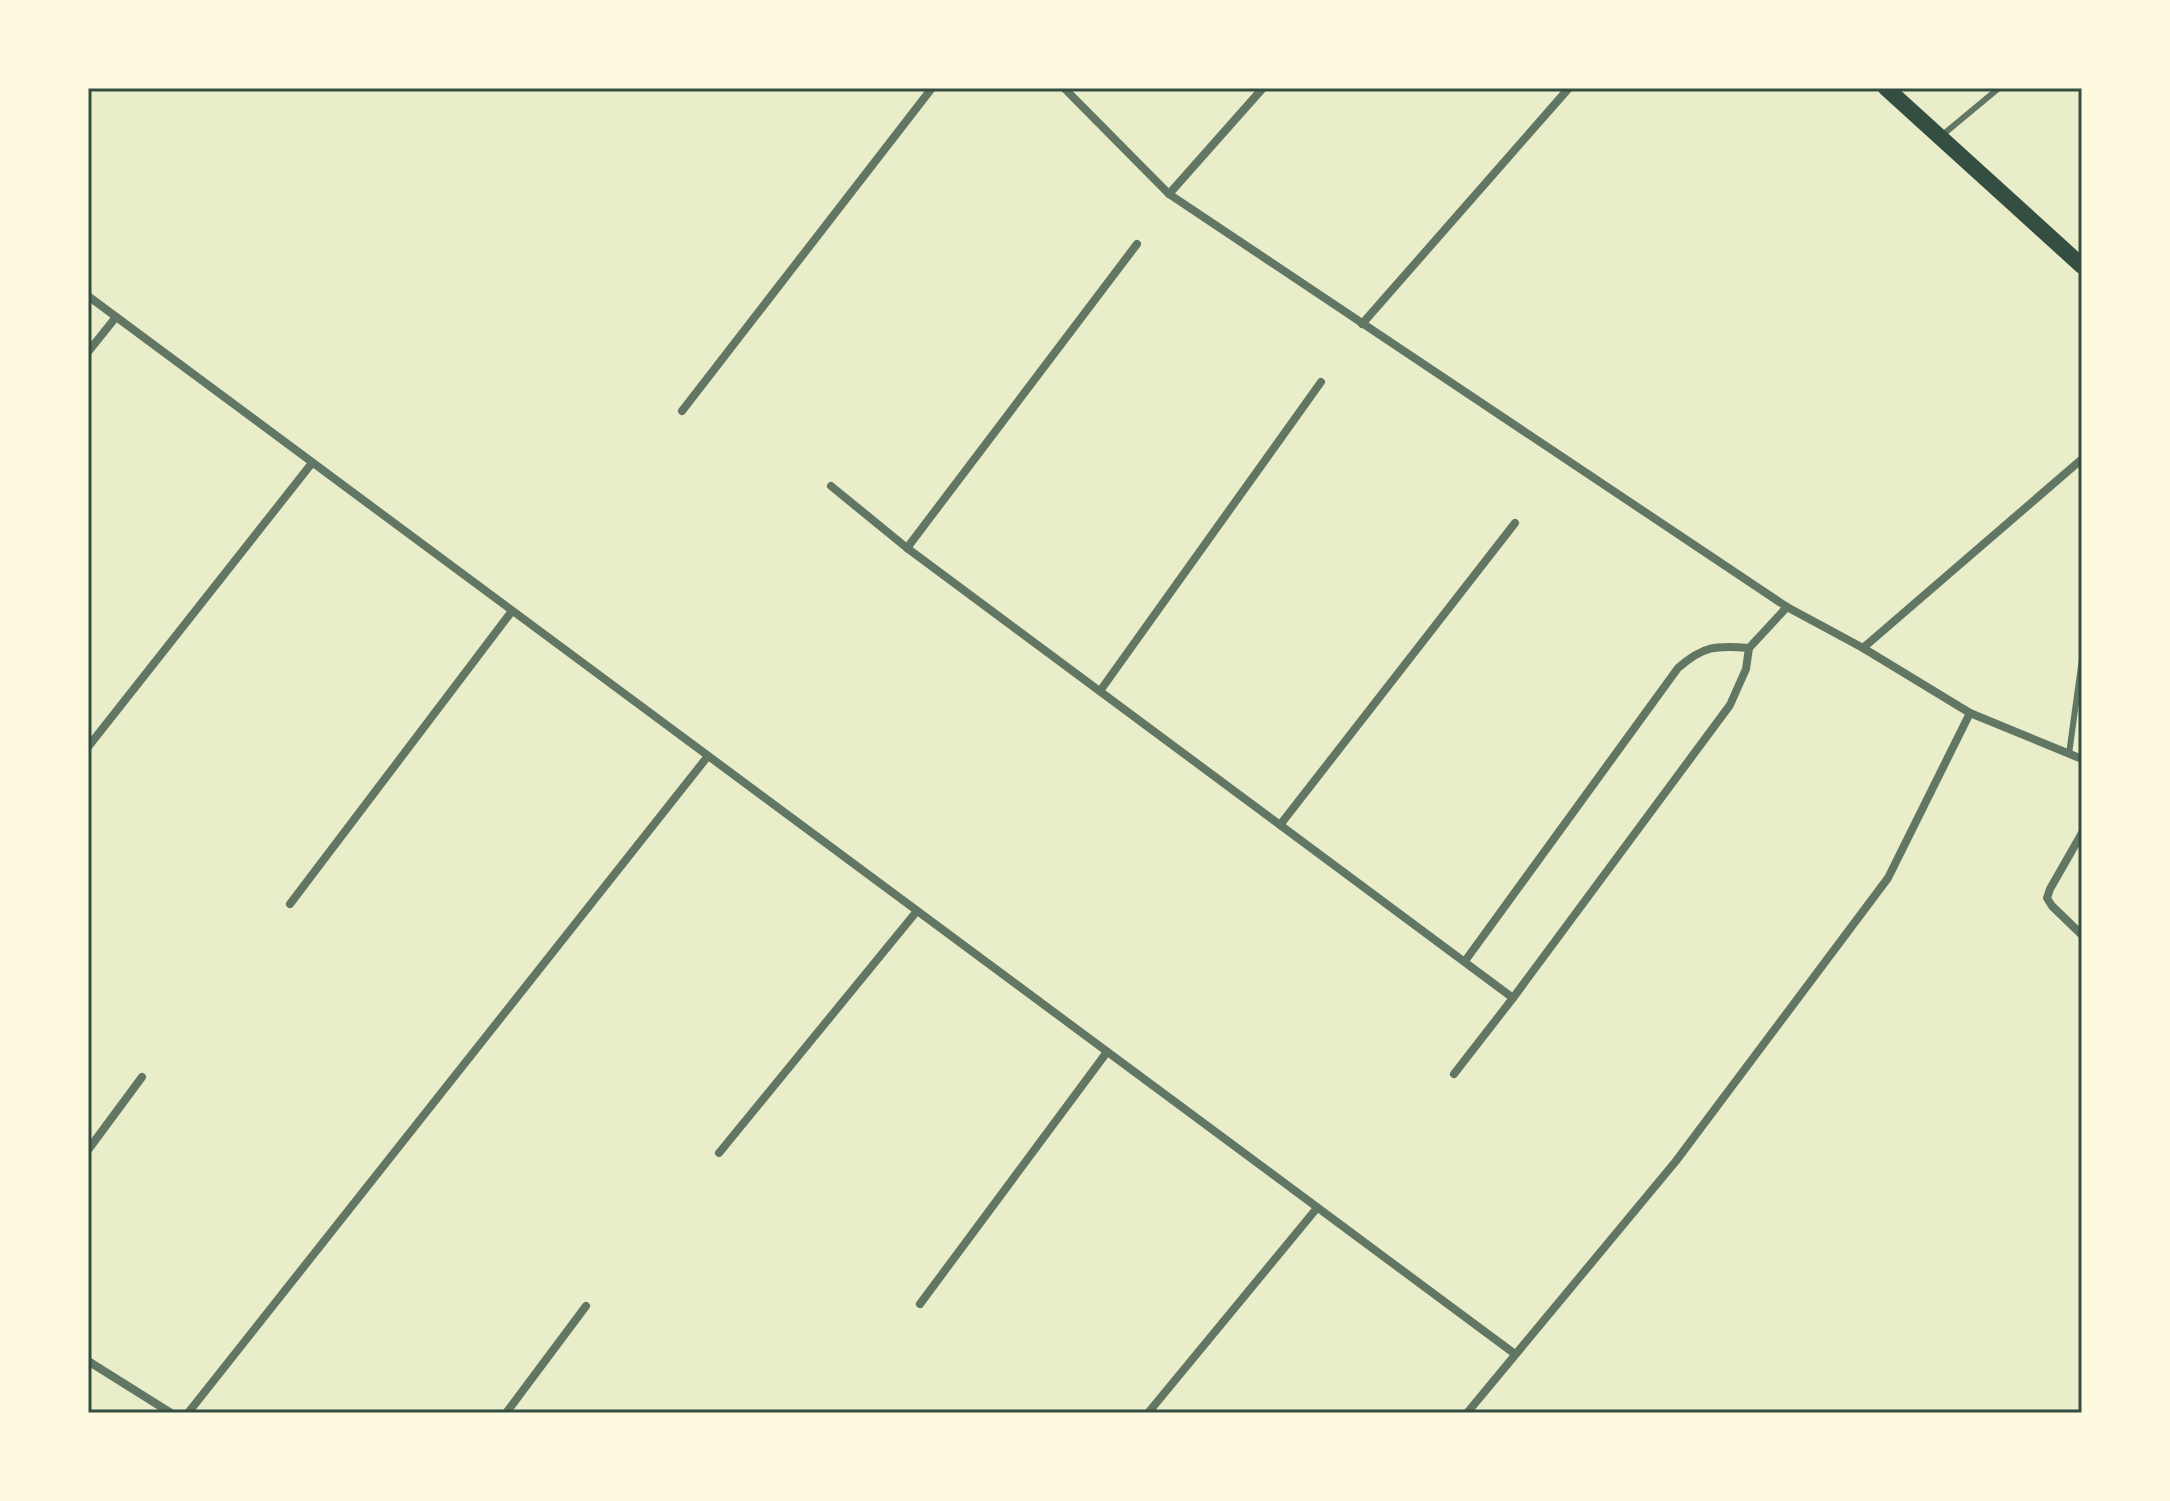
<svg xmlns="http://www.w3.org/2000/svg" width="2170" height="1501" font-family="Karla,sans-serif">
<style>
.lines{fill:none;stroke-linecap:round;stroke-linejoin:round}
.service{stroke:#617663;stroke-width:6}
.minor{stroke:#617663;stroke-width:8}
.secondary{stroke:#344e41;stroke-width:16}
.neatline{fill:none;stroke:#344e41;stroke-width:3}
</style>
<rect width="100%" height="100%" fill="#e9edc9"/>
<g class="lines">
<g class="service">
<polyline points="1940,137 1999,88"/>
<polyline points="2069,754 2082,659"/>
</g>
<g class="minor">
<polyline points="1064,88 1169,194 1787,607 1863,648 1970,713 2082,759"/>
<polyline points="1169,194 1263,88"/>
<polyline points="88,296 1515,1354"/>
<polyline points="1362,324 1569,88"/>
<polyline points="88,352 116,317"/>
<polyline points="682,411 932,88"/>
<polyline points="831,486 907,548 1513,998"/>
<polyline points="907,548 1137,244"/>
<polyline points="1863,648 2082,459"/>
<polyline points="1100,691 1321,382"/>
<polyline points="88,747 312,463"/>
<polyline points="1280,825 1515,523"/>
<polyline points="2082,833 2050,889 2047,898 2052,906 2082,935"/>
<polyline points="290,904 512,611"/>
<path d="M1465,961L1678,668C1703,646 1716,645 1749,648"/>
<polyline points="1454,1074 1513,998 1730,705 1746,669 1749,648 1787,607"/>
<polyline points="88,1150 142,1077"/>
<polyline points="719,1153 917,911"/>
<polyline points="920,1304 1107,1052"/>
<polyline points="88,1361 171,1413"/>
<polyline points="188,1413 708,756"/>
<polyline points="506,1413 586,1306"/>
<polyline points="1148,1413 1317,1208"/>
<polyline points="1467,1413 1676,1161 1888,878 1970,713"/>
</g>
<polyline class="secondary" points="1886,88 2082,266"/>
</g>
<rect width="2170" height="1501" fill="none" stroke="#fefae0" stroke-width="180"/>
<rect x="90" y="90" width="1990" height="1321" class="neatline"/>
</svg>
